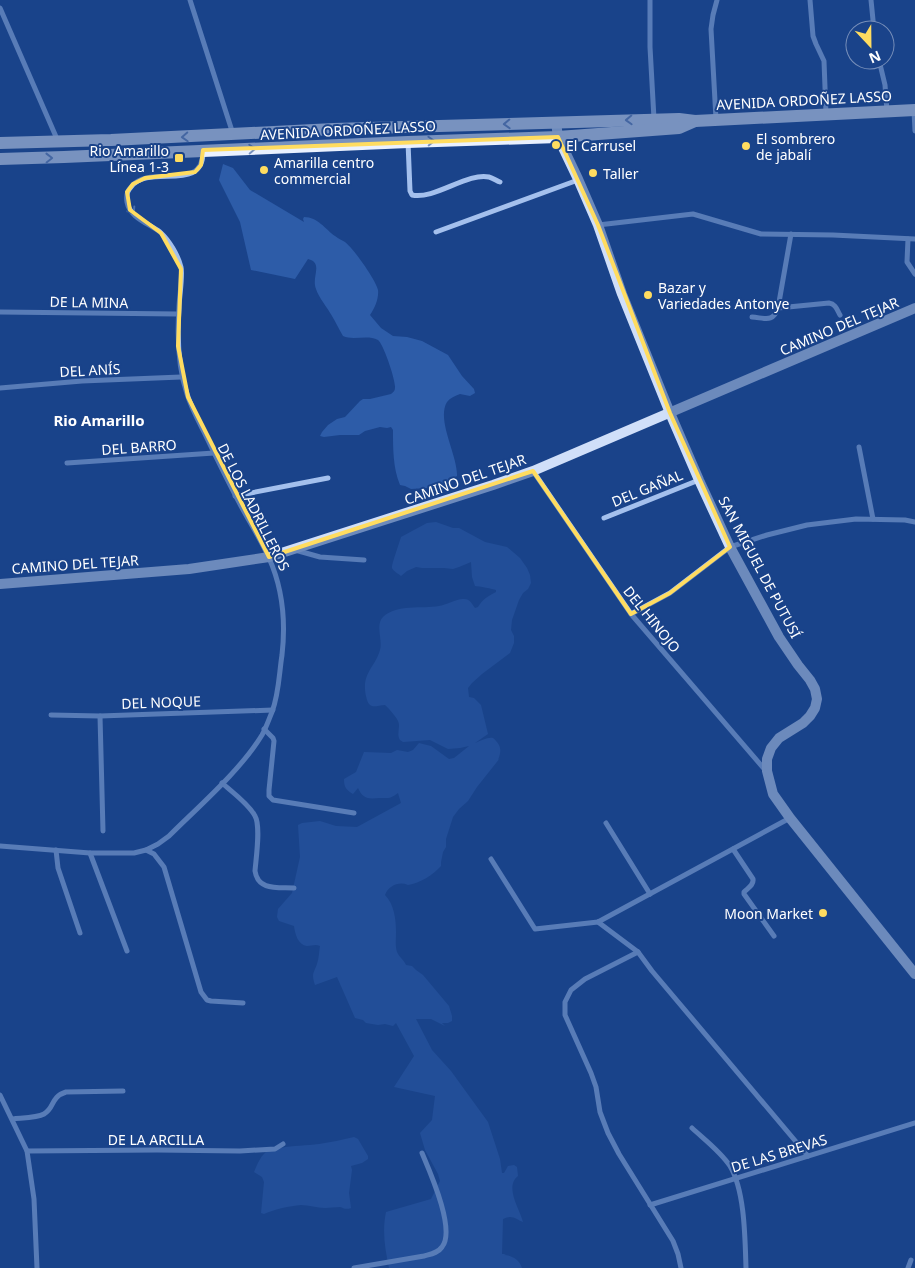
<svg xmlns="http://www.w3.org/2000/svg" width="915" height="1268" font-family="'Noto Sans',sans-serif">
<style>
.green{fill:#2d5ca8}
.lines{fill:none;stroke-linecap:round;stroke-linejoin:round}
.street{stroke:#a4c0ed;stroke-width:5}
.secondary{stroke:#d0dff9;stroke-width:10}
.primary{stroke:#eaf1ff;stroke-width:12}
.oneway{stroke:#7891bf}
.oneway2{stroke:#4a6fad}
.marked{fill:none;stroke:#ffdc60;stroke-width:4;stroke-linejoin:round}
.poi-dot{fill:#ffdc60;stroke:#1a438a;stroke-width:2}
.labels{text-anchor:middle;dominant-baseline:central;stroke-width:4;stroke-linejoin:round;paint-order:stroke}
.street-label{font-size:14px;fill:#fff;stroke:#1a438a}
.poi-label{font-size:14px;fill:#fff;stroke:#1a438a;text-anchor:start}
.neighbourhood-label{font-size:15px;font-weight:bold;fill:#fff;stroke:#1a438a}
</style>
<rect width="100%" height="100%" fill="#1a438a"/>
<g class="green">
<path d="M223,164L233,168L250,190L304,222L303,219L304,217C318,217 325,229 335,236C339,239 342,240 345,242C353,248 376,280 378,290C379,298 375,308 370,315L381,328L393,336L407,337L422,341L448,355L462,376L474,389L475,393L470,396L460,394C455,396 450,398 447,402C436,420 458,456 457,476L440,485L427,488L411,489L405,486L400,485C393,468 393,449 393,430L391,427L387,428L380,427L365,431L359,435H340L324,437L320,436L322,432L328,425L337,419L345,417L360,401L363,399H370L391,394C393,392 395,391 395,388C396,381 383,343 378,340C367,334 354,341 343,336C339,329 336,323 332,316C327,307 319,298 316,289C311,277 324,263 308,259L295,279L251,270L240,222L219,180Z"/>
<path d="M436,522L453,528H459L485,542L507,547L520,558L527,568L530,575L531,583L528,589L523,593L519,600L512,620L511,630L514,636V643L510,653L482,674L472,683L468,688L469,697L474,698L481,705L488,734L475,743C481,741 487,737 493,738C501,745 502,750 498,760L500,758L477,787L468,801L459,809L453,817L446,839V847L443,852L441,862V866C433,875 420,883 408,885C399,881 388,886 385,895C394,904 396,919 396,932C396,939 395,946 397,952C399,957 404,960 406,965L412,966L416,970L423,975L449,1006L452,1016V1021L448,1023H442L445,1026L431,1019H416L432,1050L451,1071L488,1122L500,1159L502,1173H504L508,1166L514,1165L517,1167L518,1176C504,1187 520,1209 523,1222C516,1219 512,1214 503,1219L502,1254H506L504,1255C511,1255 520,1260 522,1268H389C385,1249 382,1231 386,1212L431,1199L440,1181L438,1174L425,1150L420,1133L432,1120L435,1096L394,1087L414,1056L396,1023L393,1026L385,1024L378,1025L366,1023L363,1020L355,1018L337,977L315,985C311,973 314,973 317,964C319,958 319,952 320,946C315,944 312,946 307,946C298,945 295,934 294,926L279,921L277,917L278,909L292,893L300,857L298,825L302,823L320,821L336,826L357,827L401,803L398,793C390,799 389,798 379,798C368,799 363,799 358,788L353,794C346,790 344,787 344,779L356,772L364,752L391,753L397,750L408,752L413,750L419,743L431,746L449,759L454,758L469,746L460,748L448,749L430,740L403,742L400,740C396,734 401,727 398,721C397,718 388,707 385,705C374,706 369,710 366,696C361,673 375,668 380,650C383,640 375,625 383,617C396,604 423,609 439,606C446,605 458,598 464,599C470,599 472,604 475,608L478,607C483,599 488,596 496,592V590C493,589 479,586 475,586L472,577L471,562L459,567L453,569L444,568H422L416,567L407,571L401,576C399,574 393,571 392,568C391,566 400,541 401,537L427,523Z"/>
<path d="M354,1137L358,1139L368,1156V1159L362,1163L351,1166L352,1170L349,1193L351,1208C345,1210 344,1208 340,1207C335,1207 329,1208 325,1208C317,1208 309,1205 301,1205C289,1206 275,1209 264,1214L261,1213L264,1182L262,1177L254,1172C257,1165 261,1154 269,1150C272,1149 277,1149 281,1148C293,1145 307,1146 319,1144C331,1142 342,1140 354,1137Z"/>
</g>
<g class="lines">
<g class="street">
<polyline points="190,0 233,134"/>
<polyline points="650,0 650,47 654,119"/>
<polyline points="810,0 813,36 816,44 824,61 826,114"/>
<polyline points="871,0 874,30"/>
<polyline points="0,8 57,139"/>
<polyline points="879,60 885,85 887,111"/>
<polyline points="914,111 915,131"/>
<polyline points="716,119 711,29 713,15 717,0"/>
<path d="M408,142L410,191L412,195C434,200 468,172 489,177C493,178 497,181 500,182"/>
<polyline points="598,225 693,214 761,234 833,235 915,239"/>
<polyline points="436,232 578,180"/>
<polyline points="908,239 907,262 915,274"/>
<path d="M778,308L829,303C836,304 837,310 840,315"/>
<polyline points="0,312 178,314"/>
<path d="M752,317C765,318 773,323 778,308L791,234"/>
<polyline points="0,388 82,381 181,377"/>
<polyline points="859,447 873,519"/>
<polyline points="67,463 214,453"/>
<polyline points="533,471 631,614 766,771"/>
<polyline points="235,496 328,478"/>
<polyline points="604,518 699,480"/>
<polyline points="295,550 320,557 364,560"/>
<polyline points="631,614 670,593 730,547 767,535 807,525 856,519 905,520 915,522"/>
<polyline points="51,715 100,716 273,710"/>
<polyline points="100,716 103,831"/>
<polyline points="264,729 273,738 274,741 269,790 269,796 273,800 354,813"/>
<path d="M222,783C232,792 249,804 255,816C261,826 256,858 255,871C258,891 278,887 294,888"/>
<polyline points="606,823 650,894"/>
<path d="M0,846L90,853H134L146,850L158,844L169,836C199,806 240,771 262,735C266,728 269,719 272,712C279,694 279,674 282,655C286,620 283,589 269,558C261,540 250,523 241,506C228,482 216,457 204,432C198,420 191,407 187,394C178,367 177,337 179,308C179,298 183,276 181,267C178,255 169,240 160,232C148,223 130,218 127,202C126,196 127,191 131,187C149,163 204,194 203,151"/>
<path d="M733,849L753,879C754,885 748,888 744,892V894L774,936"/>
<polyline points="56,850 58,868 80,933"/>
<polyline points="146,850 154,854 164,867 201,992 207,1000 211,1001 243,1003"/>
<polyline points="90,853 127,951"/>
<polyline points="491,859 535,929 598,922 790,818"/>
<polyline points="598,922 638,952 585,979 571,990 565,1002 565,1015 591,1073 596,1087 600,1112 608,1133 619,1154 673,1241 678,1254 681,1268"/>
<polyline points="638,952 652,971 808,1156"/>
<polyline points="0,1095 27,1151 34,1199 37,1268"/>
<path d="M13,1119C21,1118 37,1118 44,1114C55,1108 50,1097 66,1092L123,1091"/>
<path d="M692,1128C705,1140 721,1152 730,1166C745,1191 745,1239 746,1268"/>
<polyline points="27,1151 157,1150 240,1151 275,1149 283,1144"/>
<polyline points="650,1205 915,1123"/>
<path d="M354,1268L424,1256C431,1254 438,1253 442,1247C456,1230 430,1172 422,1153"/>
<polyline points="908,1268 911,1260"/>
</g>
<g class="secondary">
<polyline points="556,122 558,137 578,179 598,225 622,294 670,413 699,480 730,547 779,637 798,665 810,680 815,689 817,699 815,708 810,716 803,723 779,738 771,748 767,759 767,771 773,794 790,818 915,974"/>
<polyline points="0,584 189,569 269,557 493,485 533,471 915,308"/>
</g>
<g class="primary">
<polyline points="0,143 111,140 334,129 679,119 695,121 915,110"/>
<polyline points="0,159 64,157 408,142 558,137 679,128 695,121"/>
</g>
</g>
<defs><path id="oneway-chevron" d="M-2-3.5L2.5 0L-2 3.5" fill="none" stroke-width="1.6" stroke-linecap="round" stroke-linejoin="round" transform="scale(1.25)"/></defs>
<g class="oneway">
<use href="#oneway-chevron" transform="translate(629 120) rotate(178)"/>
<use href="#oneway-chevron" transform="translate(507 124) rotate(178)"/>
<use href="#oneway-chevron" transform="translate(185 137) rotate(177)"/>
<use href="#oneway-chevron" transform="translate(431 141) rotate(-2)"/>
<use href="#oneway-chevron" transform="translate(252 149) rotate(-3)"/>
<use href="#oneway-chevron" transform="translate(49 158) rotate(-1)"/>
</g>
<use class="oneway2" href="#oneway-chevron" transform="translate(132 211) rotate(57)"/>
<path d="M0 0H915V1268H0ZM558,137L598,225L670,413L730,547L670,593L631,614L533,471L269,557L188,397L178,346L181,269L161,233L130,210L127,192L133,184L145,178L195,172L201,165L203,150Z" fill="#1a438a" fill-opacity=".55" fill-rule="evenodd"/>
<path class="marked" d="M558,137L598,225L670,413L730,547L670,593L631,614L533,471L269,557L188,397L178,346L181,269L161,233L130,210L127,192L133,184L145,178L195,172L201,165L203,150Z"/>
<g class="poi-dot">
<circle cx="556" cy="145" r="5"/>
<circle cx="746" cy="146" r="5"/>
<rect x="174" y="153" width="10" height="10" rx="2.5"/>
<circle cx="264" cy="170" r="5"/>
<circle cx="593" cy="173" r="5"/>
<circle cx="648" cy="295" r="5"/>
<circle cx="823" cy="913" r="5"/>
</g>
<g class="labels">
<g class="street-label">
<text transform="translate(804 100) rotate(-3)">AVENIDA ORDOÑEZ LASSO</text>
<text transform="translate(348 130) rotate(-3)">AVENIDA ORDOÑEZ LASSO</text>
<text transform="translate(89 302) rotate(1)">DE LA MINA</text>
<text transform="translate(839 326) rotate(-23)">CAMINO DEL TEJAR</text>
<text transform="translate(90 370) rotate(-3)">DEL ANÍS</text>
<text transform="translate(139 447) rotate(-4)">DEL BARRO</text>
<text transform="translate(465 479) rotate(-19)">CAMINO DEL TEJAR</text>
<text transform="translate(647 488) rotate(-22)">DEL GAÑAL</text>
<text transform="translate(254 507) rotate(63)">DE LOS LADRILLEROS</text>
<text transform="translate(75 564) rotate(-4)">CAMINO DEL TEJAR</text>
<text transform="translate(760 567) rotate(62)">SAN MIGUEL DE PUTUSÍ</text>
<text transform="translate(652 619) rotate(51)">DEL HINOJO</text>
<text transform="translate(161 702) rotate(-2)">DEL NOQUE</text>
<text x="156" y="1139">DE LA ARCILLA</text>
<text transform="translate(779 1153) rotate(-17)">DE LAS BREVAS</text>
</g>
<g class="poi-label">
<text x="756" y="138">El sombrero<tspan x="756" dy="16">de jabalí</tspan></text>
<text x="566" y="145">El Carrusel</text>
<text x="169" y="150" text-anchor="end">Rio Amarillo<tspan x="169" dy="16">Línea 1-3</tspan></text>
<text x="274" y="162">Amarilla centro<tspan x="274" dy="16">commercial</tspan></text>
<text x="603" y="173">Taller</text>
<text x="658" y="287">Bazar y<tspan x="658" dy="16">Variedades Antonye</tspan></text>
<text x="813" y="913" text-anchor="end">Moon Market</text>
</g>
<g class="neighbourhood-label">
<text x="99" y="420">Rio Amarillo</text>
</g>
</g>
<g transform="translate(870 45) rotate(158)"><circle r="24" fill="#1a438a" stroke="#768eb9"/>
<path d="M0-4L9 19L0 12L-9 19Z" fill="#ffdc60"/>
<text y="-8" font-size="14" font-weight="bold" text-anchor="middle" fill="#ffffff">N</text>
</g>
</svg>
